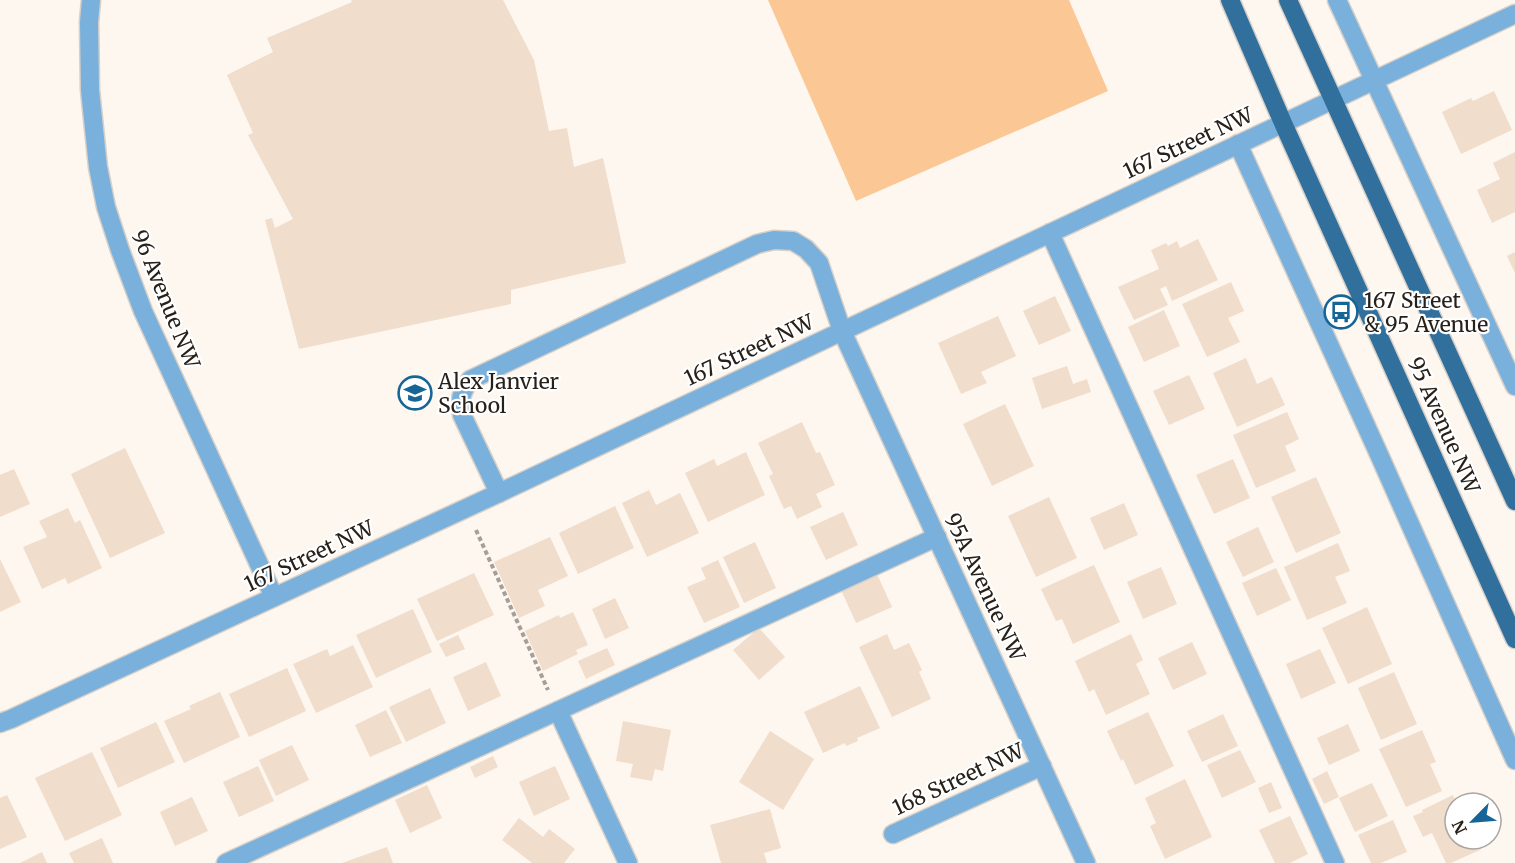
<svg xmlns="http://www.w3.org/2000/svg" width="1515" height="863" font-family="Merriweather,serif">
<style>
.green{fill:#fac795}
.building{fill:#f0ddcb}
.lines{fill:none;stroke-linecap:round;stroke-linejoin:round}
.minor-casing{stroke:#d7d0c9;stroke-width:21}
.major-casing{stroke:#d7d0c9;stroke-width:21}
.path{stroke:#a69f97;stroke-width:4;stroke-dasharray:4.5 3;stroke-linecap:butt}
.minor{stroke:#7ab1dc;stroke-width:18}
.major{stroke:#316f9d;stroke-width:18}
.labels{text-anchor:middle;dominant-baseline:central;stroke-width:4.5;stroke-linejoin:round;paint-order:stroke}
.street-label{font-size:21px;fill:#28211a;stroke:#fff}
.poi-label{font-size:21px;fill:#28211a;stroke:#fff;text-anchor:start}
</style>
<rect width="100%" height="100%" fill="#fef7ef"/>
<polygon class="green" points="768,0 1069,0 1108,91 856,201"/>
<g class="building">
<polygon points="351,0 503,0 534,60 549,131 567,128 574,167 603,158 626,263 511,290 511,304 299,349 265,220 272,218 275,228 293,219 248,135 253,133 227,75 273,52 267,38 352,2"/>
<polygon points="1494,91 1512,130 1461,154 1442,112 1471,98 1473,101"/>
<polygon points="1515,152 1515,212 1492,223 1477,190 1500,179 1493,163"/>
<polygon points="1198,239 1218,280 1172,301 1166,286 1160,289 1168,305 1134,320 1118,287 1159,269 1151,250 1166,243 1168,246 1177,241 1180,248"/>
<polygon points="1515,252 1515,273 1507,256"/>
<polygon points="1231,282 1244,311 1228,318 1240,342 1207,357 1182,304"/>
<polygon points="1055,296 1071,331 1039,345 1023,311"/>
<polygon points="1164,310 1180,346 1144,362 1128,327"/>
<polygon points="998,316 1016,356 981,372 987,383 961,394 938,343"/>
<polygon points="1246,358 1257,384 1272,377 1285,405 1237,427 1213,373"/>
<polygon points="1067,366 1073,384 1087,379 1091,392 1042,409 1032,378"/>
<polygon points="1189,375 1205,409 1169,425 1153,391"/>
<polygon points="1005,404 1034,466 992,486 963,424"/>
<polygon points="1287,412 1299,439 1285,446 1296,471 1256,488 1233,435"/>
<polygon points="802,422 816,453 820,452 835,485 816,494 822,507 797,519 791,506 784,509 769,476 773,474 758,443"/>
<polygon points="125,448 165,533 110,558 71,474"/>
<polygon points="746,452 765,495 708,522 685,473 714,459 717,466"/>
<polygon points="1233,459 1250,498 1214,514 1196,475"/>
<polygon points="14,469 30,504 0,517 0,475"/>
<polygon points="1316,477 1341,533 1296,553 1271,497"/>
<polygon points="649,490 656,505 680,493 699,533 647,557 622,503"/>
<polygon points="1049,497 1077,558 1036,577 1008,516"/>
<polygon points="1124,503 1138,535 1104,550 1090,518"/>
<polygon points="615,506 634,548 578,574 559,533"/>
<polygon points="68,508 75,523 80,520 102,568 68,584 65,578 42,589 23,547 47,537 39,521"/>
<polygon points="843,512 858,545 826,560 810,527"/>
<polygon points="1258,527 1274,562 1243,577 1226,542"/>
<polygon points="550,537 568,576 538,590 545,606 519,618 494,562"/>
<polygon points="755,542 776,588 744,603 723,557"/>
<polygon points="1338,543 1350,571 1335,577 1347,603 1307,620 1284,567"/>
<polygon points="0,559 21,602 0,612"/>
<polygon points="718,560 740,607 704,623 687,587 706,579 701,568"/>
<polygon points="1094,565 1120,622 1073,644 1062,619 1056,621 1041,589"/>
<polygon points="1161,567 1177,604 1143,619 1127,582"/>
<polygon points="1276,568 1291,600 1257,616 1242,583"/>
<polygon points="474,573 494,615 437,641 417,599"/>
<polygon points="877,574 892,607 856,623 841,590"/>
<polygon points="615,598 629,628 605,639 592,609"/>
<polygon points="1367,607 1392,664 1348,684 1322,628"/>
<polygon points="413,609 432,652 376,678 356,635"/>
<polygon points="573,612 588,645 576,650 578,654 543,671 525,631 559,615 560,618"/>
<polygon points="759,628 785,657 759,680 733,650"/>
<polygon points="887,634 894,650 909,643 922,670 919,672 931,699 892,717 859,647"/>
<polygon points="1131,634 1143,660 1136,664 1150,694 1106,715 1094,689 1089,692 1075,661"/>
<polygon points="458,635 465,649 446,657 439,644"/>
<polygon points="1192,642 1207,674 1173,690 1158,658"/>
<polygon points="353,645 373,687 316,713 293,664 327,649 330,656"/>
<polygon points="607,648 615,665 586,679 578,661"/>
<polygon points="1320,649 1336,683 1301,699 1286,664"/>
<polygon points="486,662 501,696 468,711 453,677"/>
<polygon points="287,668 306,711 249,737 229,694"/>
<polygon points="1394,672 1417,724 1381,740 1358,688"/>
<polygon points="860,686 880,728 857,738 858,741 846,746 845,743 823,753 804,712"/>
<polygon points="430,688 446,723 406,742 389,707"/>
<polygon points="220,692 240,737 184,763 164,721 191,709 189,706"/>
<polygon points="386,710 402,743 370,757 355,725"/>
<polygon points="1148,712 1174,766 1135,785 1123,759 1121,761 1107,731"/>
<polygon points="1223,714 1238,746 1202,762 1187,731"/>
<polygon points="623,721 671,730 663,771 655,769 652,781 630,777 633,764 616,761"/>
<polygon points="156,722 175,762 118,788 100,748"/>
<polygon points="1348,724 1360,751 1329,765 1317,738"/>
<polygon points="1422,730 1436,762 1430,764 1442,791 1406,807 1379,749"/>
<polygon points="770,731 814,759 783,810 739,782"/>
<polygon points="292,745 309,780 276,796 259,760"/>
<polygon points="1240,750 1256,782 1222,798 1207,765"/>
<polygon points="92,752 122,815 65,841 35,778"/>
<polygon points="493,756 498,767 475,778 470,767"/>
<polygon points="258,766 274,801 239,817 223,782"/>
<polygon points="555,766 570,799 534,816 519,782"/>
<polygon points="1327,771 1339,797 1324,804 1312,779"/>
<polygon points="1185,779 1212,837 1165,859 1150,826 1156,823 1145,798"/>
<polygon points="1271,782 1282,808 1269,813 1258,788"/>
<polygon points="1372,783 1388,816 1355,832 1339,798"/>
<polygon points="427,785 442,818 410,833 395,800"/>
<polygon points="7,795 27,837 0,849 0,798"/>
<polygon points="1453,795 1456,803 1455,803 1455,839 1477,839 1482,849 1451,863 1446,863 1432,833 1423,837 1413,816 1423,812 1422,810"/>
<polygon points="192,797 208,831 175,846 160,812"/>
<polygon points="770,809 781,848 764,853 767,863 721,863 710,825"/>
<polygon points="1290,816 1308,854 1290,863 1275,863 1259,830"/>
<polygon points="519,818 543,837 549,829 575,849 564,863 532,863 502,840"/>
<polygon points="1393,820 1407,852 1381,863 1371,863 1358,835"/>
<polygon points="102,838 113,863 74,863 69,853"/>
<polygon points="387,847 393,863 342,863"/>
<polygon points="42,852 47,863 20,863"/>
</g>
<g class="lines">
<defs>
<g id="minor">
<polyline points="91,0 89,22 90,90 98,167 106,207 120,250 143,311 274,597"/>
<polyline points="1337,0 1515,386"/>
<polyline points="1238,144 1377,450 1515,760"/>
<polyline points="1050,233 1335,863"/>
<path d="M499,493L462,415C460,399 460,394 470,380L757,244L774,240L793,241L806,249L819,263L842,331L1086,863"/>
<polyline points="558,711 628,863"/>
<polyline points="0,723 11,719 499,493 1515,14"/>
<polyline points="893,834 1042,766"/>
<polyline points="226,863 937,537"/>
</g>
<g id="major">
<polyline points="1230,0 1283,123 1515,639"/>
<polyline points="1288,0 1515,501"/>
</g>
</defs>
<use href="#minor" class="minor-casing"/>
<use href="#major" class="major-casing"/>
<polyline class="path" points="476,530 548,690"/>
<use href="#minor" class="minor"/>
<use href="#major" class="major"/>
</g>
<defs>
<symbol id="bus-ring" viewBox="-11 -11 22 22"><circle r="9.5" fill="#fff" stroke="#176597" stroke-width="1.5"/><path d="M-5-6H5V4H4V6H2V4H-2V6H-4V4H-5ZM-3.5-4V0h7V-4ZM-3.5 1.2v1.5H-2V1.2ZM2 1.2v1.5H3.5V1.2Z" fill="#176597"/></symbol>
<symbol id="school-ring" viewBox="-11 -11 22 22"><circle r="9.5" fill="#fff" stroke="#176597" stroke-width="1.5"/><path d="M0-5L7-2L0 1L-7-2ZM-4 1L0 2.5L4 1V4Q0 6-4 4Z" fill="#176597"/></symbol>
</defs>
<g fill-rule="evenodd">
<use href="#bus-ring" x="1322" y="293" width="38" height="38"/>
<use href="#school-ring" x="396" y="374" width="38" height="38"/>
</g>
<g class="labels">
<g class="street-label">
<text transform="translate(1188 143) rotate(-25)">167 Street NW</text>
<text transform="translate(166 299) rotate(68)">96 Avenue NW</text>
<text transform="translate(749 350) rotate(-25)">167 Street NW</text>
<text transform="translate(1444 425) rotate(66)">95 Avenue NW</text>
<text transform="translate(309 556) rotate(-25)">167 Street NW</text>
<text transform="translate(985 587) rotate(65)">95A Avenue NW</text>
<text transform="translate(958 779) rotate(-25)">168 Street NW</text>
</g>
<g class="poi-label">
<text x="1364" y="300">167 Street<tspan x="1364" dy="24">&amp; 95 Avenue</tspan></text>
<text x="438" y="381">Alex Janvier<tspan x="438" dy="24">School</tspan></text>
</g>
</g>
<g transform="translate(1473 821) rotate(245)"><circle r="28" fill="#ffffff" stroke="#a9a6a3" stroke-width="1.5"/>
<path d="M0-4.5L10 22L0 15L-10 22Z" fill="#176597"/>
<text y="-9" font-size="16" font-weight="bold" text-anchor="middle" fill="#28211a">N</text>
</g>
</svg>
